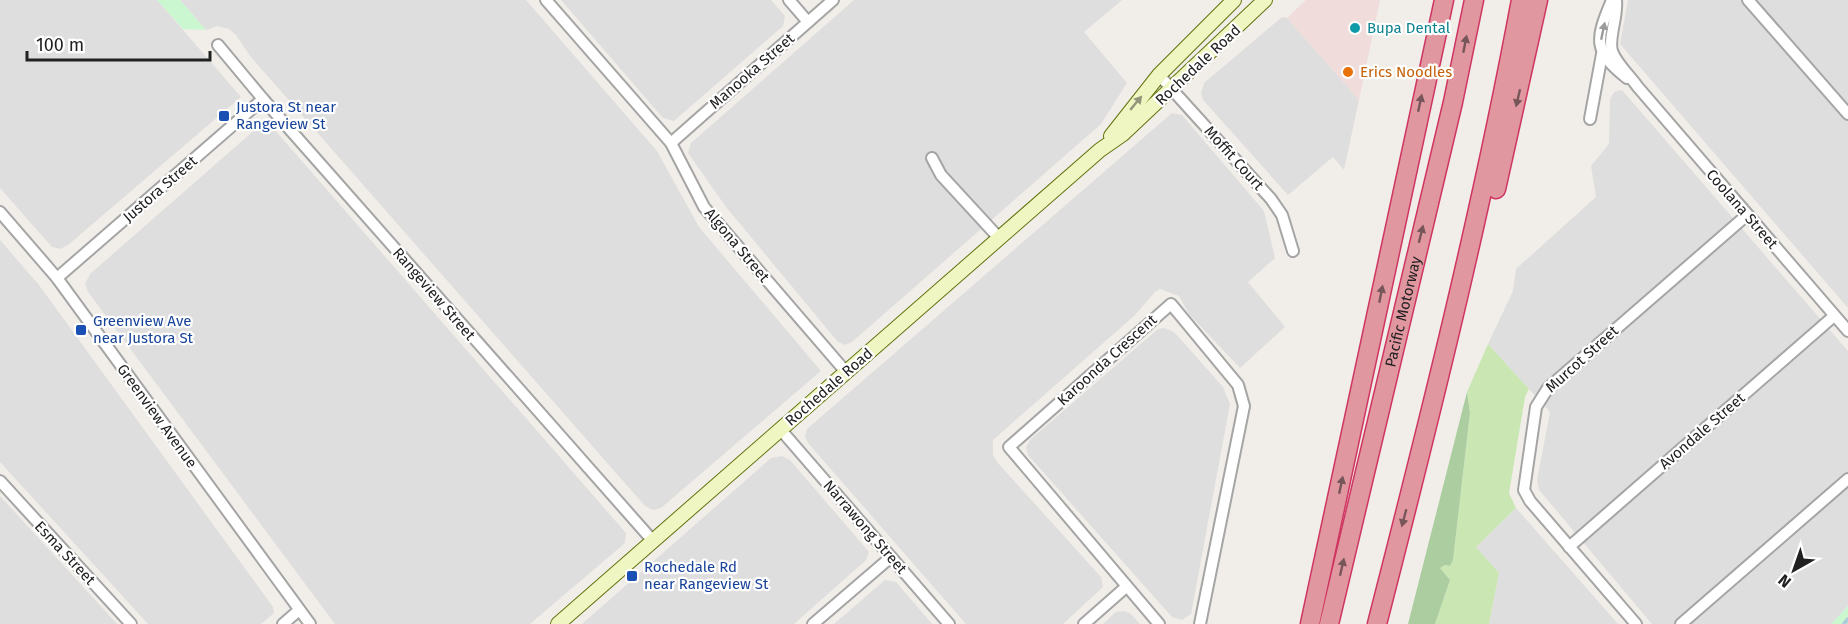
<svg xmlns="http://www.w3.org/2000/svg" width="1848" height="624" font-family="'Fira Sans',sans-serif">
<style>
.residential{fill:#dfdede}
.commercial{fill:#f0dcda}
.grass{fill:#c9e6b3}
.forest{fill:#abcda0}
.park{fill:#caf6d0}
.lines{fill:none;stroke-linecap:round;stroke-linejoin:round}
.stream{stroke:#adcddb;stroke-width:4}
.minor-casing{stroke:#a5a5a5;stroke-width:14}
.secondary-casing{stroke:#62730d;stroke-width:16}
.motorway-casing{stroke:#cf3561;stroke-width:21}
.minor{stroke:#fff;stroke-width:10}
.secondary{stroke:#f0f6c2;stroke-width:14}
.motorway{stroke:#e197a0;stroke-width:18}
.oneway{fill:#9b9b9b}
.oneway2{fill:#77565a}
.oneway3{fill:#93967a}
.culture-dot{fill:#0f9aa8;stroke:#fff;stroke-width:2}
.food-dot{fill:#e8710a;stroke:#fff;stroke-width:2}
.transit-dot{fill:#1a4fb4;stroke:#fff;stroke-width:2}
.labels{text-anchor:middle;dominant-baseline:central;stroke-width:4.5;stroke-linejoin:round;paint-order:stroke}
.culture-label{font-size:15px;fill:#0d838f;stroke:#fff;text-anchor:start}
.street-label{font-size:15px;fill:#212121;stroke:#fff}
.food-label{font-size:15px;fill:#c56008;stroke:#fff;text-anchor:start}
.transit-label{font-size:15px;fill:#164399;stroke:#fff;text-anchor:start}
</style>
<rect width="100%" height="100%" fill="#f1eee9"/>
<g class="residential">
<polygon points="0,0 157,0 241,97 68,245 60,249 52,247 0,188"/>
<polygon points="180,0 526,0 657,151 699,227 821,371 661,508 653,510 645,506 250,56 236,35 229,29 217,26 206,30"/>
<polygon points="561,0 771,0 785,16 783,26 674,121 663,118"/>
<polygon points="854,0 1122,0 1084,32 1127,83 1101,124 852,342 845,345 838,342 726,207 688,153 691,143"/>
<polygon points="1628,0 1848,0 1848,308 1620,44"/>
<polygon points="1282,17 1287,18 1359,100 1344,170 1333,157 1288,195 1203,100 1201,93 1204,83"/>
<polygon points="1622,90 1848,351 1848,606 1831,624 1652,624 1539,490 1537,480 1550,412 1488,344 1513,291 1516,269 1596,197 1591,166 1609,144 1610,99 1614,92"/>
<polygon points="1172,113 1182,115 1264,211 1275,258 1248,282 1285,327 1240,368 1189,314 1179,296 1160,289 1155,292 1134,316 993,440 993,455 997,462 1101,577 1103,587 1063,624 966,624 808,443 805,436 807,429"/>
<polygon points="265,125 273,128 626,533 625,543 530,624 335,624 88,292 85,284 90,274 258,127"/>
<polygon points="0,240 39,285 273,607 274,613 261,624 148,624 0,462"/>
<polygon points="1164,328 1174,332 1223,387 1230,404 1191,614 1182,620 1172,617 1028,455 1026,447 1031,439 1158,329"/>
<polygon points="782,456 790,460 869,552 866,560 794,624 582,624 771,458"/>
<polygon points="0,496 117,624 0,624"/>
<polygon points="1516,508 1618,624 1489,624 1499,573 1476,547"/>
<polygon points="885,580 896,582 932,624 834,624"/>
<polygon points="1123,611 1130,613 1140,624 1103,624 1116,612"/>
</g>
<polygon class="commercial" points="1306,0 1380,0 1359,100 1287,18"/>
<polygon class="grass" points="1488,344 1529,389 1525,397 1509,493 1516,508 1476,547 1499,573 1489,624 1435,624 1450,580 1440,568 1445,565 1450,566 1453,560 1470,413 1467,392"/>
<polygon class="forest" points="1467,392 1470,413 1453,560 1450,566 1445,565 1440,568 1450,580 1435,624 1408,624"/>
<g class="park">
<polygon points="157,0 180,0 206,30 183,29"/>
<polygon points="1848,606 1848,624 1831,624"/>
</g>
<g class="lines">
<polyline class="stream" points="1844,624 1848,619"/>
<defs>
<g id="minor">
<polyline points="546,0 671,143 704,207 846,372"/>
<polyline points="789,0 808,22"/>
<path d="M1612,0C1595,40 1593,51 1627,78"/>
<path d="M1616,0C1618,16 1608,39 1612,51C1616,63 1630,76 1637,86L1848,331"/>
<polyline points="1748,0 1848,114"/>
<polyline points="218,45 263,99 653,541"/>
<polyline points="1159,75 1271,199 1282,215 1293,251"/>
<polyline points="1590,119 1602,54 1604,53"/>
<polyline points="671,143 833,0"/>
<polyline points="932,158 941,175 999,238"/>
<polyline points="0,212 57,278 310,624"/>
<polyline points="57,278 263,99"/>
<polyline points="781,430 949,624"/>
<polyline points="0,481 131,624"/>
<polyline points="1569,547 1834,316"/>
<polyline points="283,624 298,611"/>
<polyline points="813,624 891,557"/>
<polyline points="1084,624 1126,587"/>
<polyline points="1159,624 1009,447 1171,304 1238,385 1244,406 1200,624"/>
<polyline points="1636,624 1530,501 1524,490 1536,407 1548,388 1747,215"/>
<polyline points="1681,624 1848,479"/>
</g>
<g id="secondary">
<polyline points="1111,136 1159,75 1234,0"/>
<polyline points="558,624 1100,150 1123,134 1265,0"/>
</g>
<g id="motorway">
<polyline points="1496,189 1538,0"/>
<polyline points="1310,624 1444,0"/>
<path id="s1" d="M1329,624L1453,102L1474,0"/>
<path d="M1377,624C1430,417 1482,210 1521,0"/>
</g>
</defs>
<use href="#minor" class="minor-casing"/>
<use href="#secondary" class="secondary-casing"/>
<use href="#motorway" class="motorway-casing"/>
<use href="#minor" class="minor"/>
<use href="#secondary" class="secondary"/>
<use href="#motorway" class="motorway"/>
</g>
<defs><path id="oneway-solid" d="M-6-.8H1V-3.2L6.5 0L1 3.2V.8H-6Z" transform="scale(1.5)"/></defs>
<use class="oneway" href="#oneway-solid" transform="translate(1603 31) rotate(-78)"/>
<g class="oneway2">
<use href="#oneway-solid" transform="translate(1465 44) rotate(-79)"/>
<use href="#oneway-solid" transform="translate(1518 98) rotate(103)"/>
<use href="#oneway-solid" transform="translate(1420 103) rotate(-78)"/>
<use href="#oneway-solid" transform="translate(1421 234) rotate(-76)"/>
<use href="#oneway-solid" transform="translate(1381 294) rotate(-79)"/>
<use href="#oneway-solid" transform="translate(1341 485) rotate(-78)"/>
<use href="#oneway-solid" transform="translate(1404 518) rotate(105)"/>
<use href="#oneway-solid" transform="translate(1342 567) rotate(-77)"/>
</g>
<use class="oneway3" href="#oneway-solid" transform="translate(1136 103) rotate(-50)"/>
<circle class="culture-dot" cx="1355" cy="28" r="6"/>
<circle class="food-dot" cx="1348" cy="72" r="6"/>
<g class="transit-dot">
<rect x="218" y="110" width="12" height="12" rx="3"/>
<rect x="75" y="324" width="12" height="12" rx="3"/>
<rect x="626" y="570" width="12" height="12" rx="3"/>
</g>
<g class="labels">
<g class="culture-label">
<text x="1367" y="28">Bupa Dental</text>
</g>
<g class="street-label">
<text transform="translate(1198 65) rotate(-43)">Rochedale Road</text>
<text transform="translate(752 71) rotate(-41)">Manooka Street</text>
<text transform="translate(1234 158) rotate(48)">Moffit Court</text>
<text transform="translate(160 189) rotate(-41)">Justora Street</text>
<text transform="translate(1742 209) rotate(49)">Coolana Street</text>
<text transform="translate(737 245) rotate(50)">Algona Street</text>
<text transform="translate(434 294) rotate(49)">Rangeview Street</text>
<text stroke="none"><textPath href="#s1" startOffset="321">Pacific Motorway</textPath></text>
<text transform="translate(1582 359) rotate(-42)">Murcot Street</text>
<text transform="translate(1107 360) rotate(-42)">Karoonda Crescent</text>
<text transform="translate(829 387) rotate(-41)">Rochedale Road</text>
<text transform="translate(157 416) rotate(54)">Greenview Avenue</text>
<text transform="translate(1702 431) rotate(-41)">Avondale Street</text>
<text transform="translate(865 527) rotate(49)">Narrawong Street</text>
<text transform="translate(65 553) rotate(47)">Esma Street</text>
</g>
<g class="food-label">
<text x="1360" y="72">Erics Noodles</text>
</g>
<g class="transit-label">
<text x="236" y="107">Justora St near<tspan x="236" dy="17">Rangeview St</tspan></text>
<text x="93" y="321">Greenview Ave<tspan x="93" dy="17">near Justora St</tspan></text>
<text x="644" y="567">Rochedale Rd<tspan x="644" dy="17">near Rangeview St</tspan></text>
</g>
</g>
<g transform="translate(1794 570) rotate(220)" stroke="#ffffff" stroke-width="4.5" paint-order="stroke">
<path d="M0-4.5L10 22L0 15L-10 22Z" fill="#212121"/>
<text y="-9" font-size="16" font-weight="bold" text-anchor="middle" fill="#212121">N</text>
</g>
<path d="M27 51v9h183v-9" fill="none" stroke="#212121" stroke-width="3"/>
<text x="36" y="51" font-size="18" fill="#212121" stroke="#ffffff" stroke-width="4.5" paint-order="stroke">100 m</text>
</svg>
